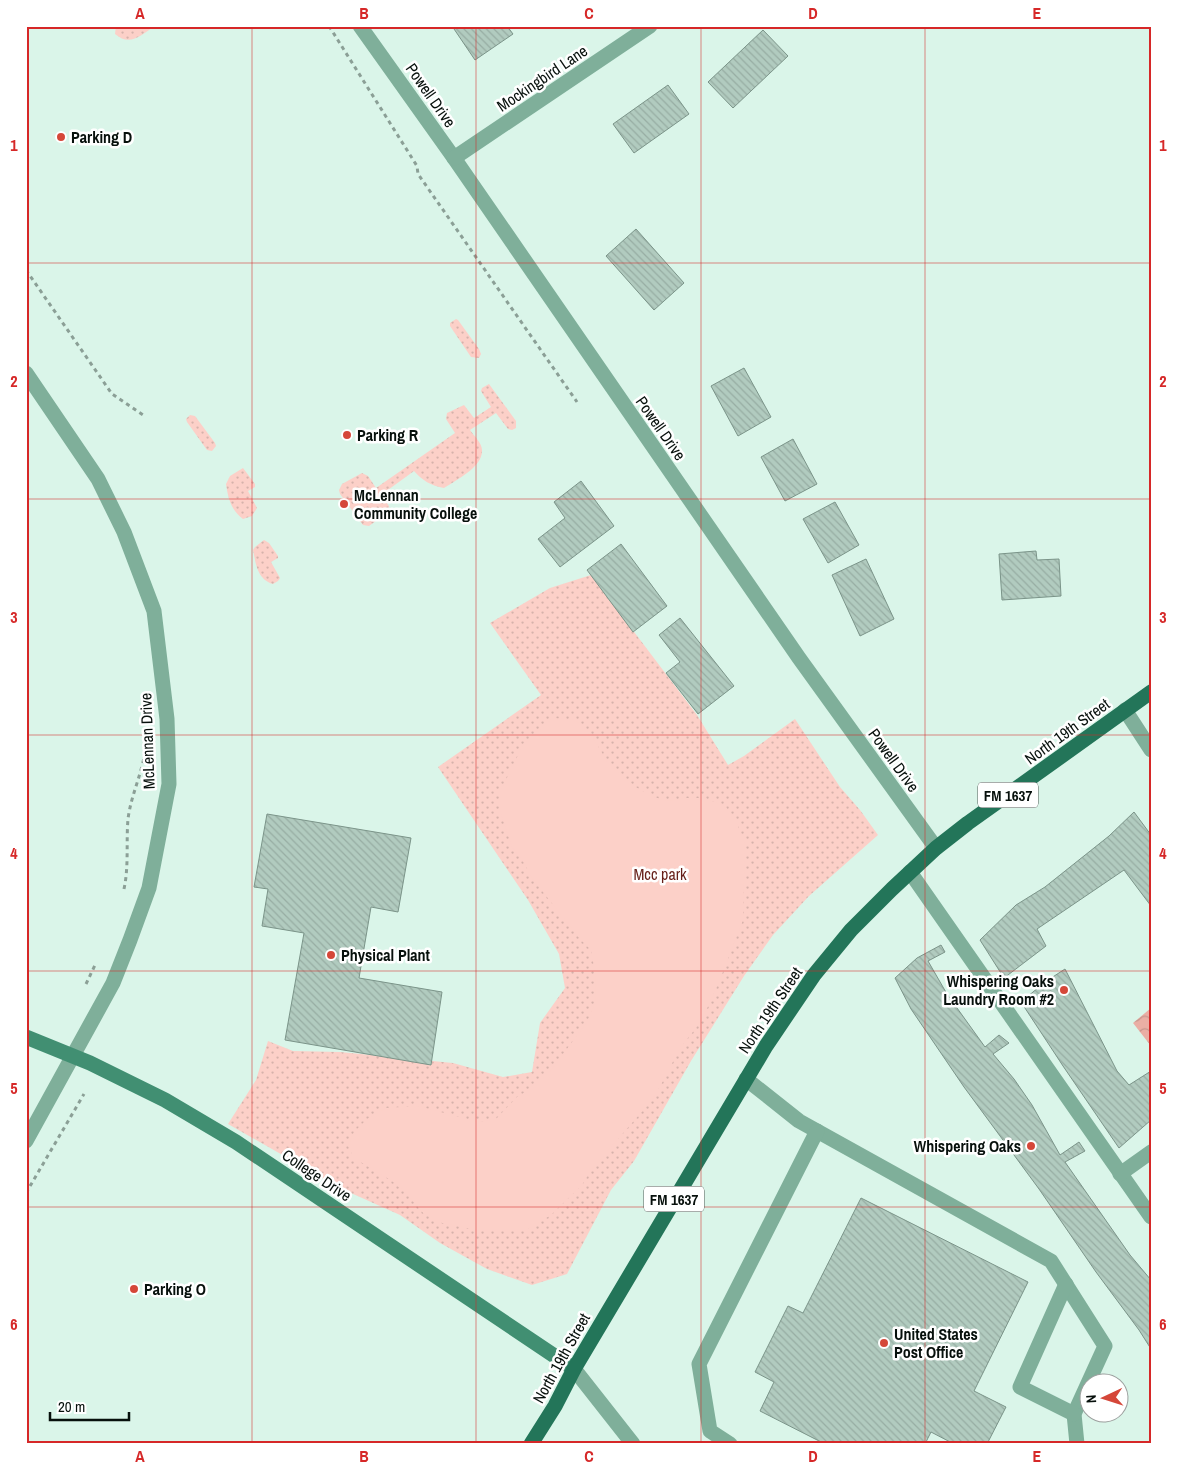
<svg xmlns="http://www.w3.org/2000/svg" width="1177" height="1470" font-family="'Archivo Narrow',sans-serif">
<style>
.grass{fill:url(#grass-dots)}
.garden{fill:#fcd0c8}
.water{fill:url(#water-waves)}
.building{fill:url(#building-back-hatch);stroke:#7b9489}
.lines{fill:none;stroke-linecap:round;stroke-linejoin:round}
.path{stroke:#8b9f96;stroke-width:3;stroke-dasharray:4 4;stroke-linecap:butt}
.lane{stroke:#7faf9a;stroke-width:15}
.street{stroke:#7faf9a;stroke-width:15}
.secondary{stroke:#418f72;stroke-width:15}
.primary{stroke:#237559;stroke-width:15}
.grid{fill:none;stroke:#d62828;stroke-width:1;stroke-opacity:0.55}
.poi-dot{fill:#d54739;stroke:#fff;stroke-width:2}
.labels{text-anchor:middle;dominant-baseline:central;stroke-width:5;stroke-linejoin:round;paint-order:stroke}
.shield{fill:#fff;stroke:#515855;stroke-width:1}
.shield-label{font-size:15px;font-weight:bold;fill:#07100c}
.street-label{font-size:16px;fill:#07100c;stroke:#fff}
.poi-label{font-size:16px;font-weight:bold;fill:#07100c;stroke:#fff;text-anchor:start}
.park-label{font-size:16px;fill:#661f18;stroke:#fff}
.neatline{fill:none;stroke:#d62828;stroke-width:2}
.grid-label{font-size:16px;text-anchor:middle;font-weight:bold;fill:#d62828}
</style>
<defs>
<pattern id="grass-dots" width="8" height="8" patternUnits="userSpaceOnUse" patternTransform="scale(1.25)"><rect width="8" height="8" fill="#fcd0c8"/><path d="M2 2h.1M6 6h.1" fill="none" stroke="#d6b2ab" stroke-width="1.8" stroke-linecap="round"/></pattern>
<pattern id="water-waves" width="16" height="10" patternUnits="userSpaceOnUse" patternTransform="scale(1.25)"><rect width="16" height="10" fill="#eaaea4"/><path d="M0 5q4-4 8 0t8 0" fill="none" stroke="#c7958c"/></pattern>
<pattern id="building-back-hatch" width="6" height="6" patternUnits="userSpaceOnUse" patternTransform="scale(1.25)"><rect width="6" height="6" fill="#b1cbbf"/><path d="M-1 5l2 2M0 0l6 6M5-1l2 2" fill="none" stroke="#97ada3"/></pattern>
</defs>
<rect width="100%" height="100%" fill="#daf5e9"/>
<g class="grass">
<path d="M116,26H155C141,35 130,47 115,34Z"/>
<polygon points="456,319 458,320 479,349 481,354 479,358 471,357 450,326 450,323"/>
<path d="M489,384L516,421V428L512,430L508,429L496,413L470,430C474,436 482,443 482,450C483,467 456,480 444,488C431,486 422,480 414,471L381,495L389,506L388,512L369,526L363,525L340,494L339,490L342,484L362,473L368,476L376,488L455,433L446,419L447,413L464,405L474,418L491,407L481,391L482,388Z"/>
<polygon points="190,415 195,416 215,443 216,446 212,451 207,450 187,422 186,419"/>
<path d="M243,468L255,484V487L248,491L257,508L252,516L243,519C231,510 228,498 226,484L230,476Z"/>
<path d="M264,540L269,543L278,556V558L271,562L280,578L278,581L273,584C257,579 256,564 253,550L255,547Z"/>
<polygon points="591,575 697,715 728,765 744,756 795,719 840,787 860,810 878,835 809,896 773,935 744,976 691,1061 634,1161 611,1190 567,1274 532,1285 487,1269 440,1243 400,1215 342,1189 228,1124 256,1080 268,1041 293,1051 340,1052 453,1063 503,1077 532,1072 540,1023 565,988 559,954 528,900 438,767 541,695 490,623 550,588"/>
</g>
<polygon class="garden" points="553,718 575,720 592,736 608,763 634,786 649,795 666,801 687,798 705,798 726,807 737,824 745,843 743,920 719,982 705,1013 696,1028 680,1048 663,1081 652,1100 591,1170 582,1185 551,1215 528,1229 494,1231 476,1230 442,1223 424,1214 406,1193 392,1181 354,1158 348,1146 354,1132 367,1119 386,1108 418,1106 478,1122 496,1119 517,1097 537,1085 549,1073 587,1022 596,1000 595,972 591,950 580,939 532,878 524,863 512,847 501,814 501,790 524,743"/>
<polygon class="water" points="1151,1008 1151,1046 1133,1023"/>
<g class="building">
<polygon points="452,26 507,26 513,34 475,60"/>
<polygon points="763,30 788,56 733,108 708,82"/>
<polygon points="668,85 689,114 634,153 613,124"/>
<polygon points="636,229 684,283 654,310 606,256"/>
<polygon points="744,368 771,417 738,436 711,386"/>
<polygon points="793,439 817,484 785,501 761,457"/>
<polygon points="581,481 614,526 560,567 538,539 565,518 554,502"/>
<polygon points="835,502 859,545 828,563 803,519"/>
<polygon points="621,544 667,606 633,632 587,570"/>
<polygon points="1036,551 1037,560 1059,559 1061,596 1002,600 999,554"/>
<polygon points="866,559 894,619 860,636 832,575"/>
<polygon points="680,618 734,686 698,714 666,673 680,662 659,635"/>
<polygon points="1134,812 1151,835 1151,906 1124,870 1037,929 1046,946 1004,978 980,940 1016,905 1045,887 1109,836"/>
<polygon points="267,814 411,838 398,912 371,907 359,978 442,992 431,1065 285,1040 304,933 262,926 268,889 254,887"/>
<polygon points="941,945 945,952 928,961 947,994 985,1047 999,1035 1009,1043 993,1054 1014,1079 1032,1105 1060,1155 1079,1142 1085,1151 1065,1162 1130,1255 1151,1280 1151,1349 1139,1330 1096,1272 1039,1189 964,1087 911,1009 895,978 917,958"/>
<polygon points="1065,969 1117,1071 1129,1085 1151,1071 1151,1120 1119,1148 1063,1066 1021,1002 1045,982"/>
<polygon points="861,1198 1028,1282 974,1391 1006,1407 987,1444 954,1444 931,1432 925,1444 825,1444 760,1411 774,1382 755,1372 788,1306 803,1313"/>
</g>
<g class="lines">
<g class="path">
<polyline points="329,26 417,166 418,174 577,402"/>
<polyline points="26,270 112,394 146,417"/>
<path d="M124,889C129,866 126,842 128,819C131,795 142,774 145,751"/>
<polyline points="86,984 96,963"/>
<polyline points="26,1193 84,1094"/>
</g>
<g class="lane">
<polyline points="1125,710 1151,750"/>
<polyline points="910,872 1151,1217"/>
<polyline points="746,1079 799,1121 1051,1261 1105,1346 1074,1414 1077,1444"/>
<polyline points="1120,1174 1151,1152"/>
<polyline points="1066,1284 1020,1387 1074,1414"/>
<polyline points="730,1444 710,1431 699,1364 817,1131"/>
</g>
<g class="street">
<polyline points="360,26 454,158 799,658 936,848"/>
<polyline points="454,158 650,26"/>
<polyline points="26,373 98,479 124,532 154,611 167,719 169,784 149,888 130,940 113,983 26,1141"/>
<polyline points="574,1369 633,1444"/>
</g>
<polyline class="secondary" points="26,1037 90,1063 165,1100 236,1142 574,1369"/>
<polyline class="primary" points="531,1444 555,1406 574,1369 766,1046 814,975 851,930 892,889 936,848 968,823 1151,692"/>
</g>
<path class="grid" d="M252,26V1444M476,26V1444M701,26V1444M925,26V1444M26,263H1151M26,499H1151M26,735H1151M26,971H1151M26,1207H1151"/>
<g class="poi-dot">
<circle cx="61" cy="137" r="5"/>
<circle cx="347" cy="435" r="5"/>
<circle cx="344" cy="504" r="5"/>
<circle cx="331" cy="955" r="5"/>
<circle cx="1064" cy="990" r="5"/>
<circle cx="1031" cy="1146" r="5"/>
<circle cx="134" cy="1289" r="5"/>
<circle cx="884" cy="1343" r="5"/>
</g>
<g class="labels">
<g class="shield">
<rect x="978" y="782.5" width="60" height="25" rx="4"/>
<rect x="644" y="1186.5" width="60" height="25" rx="4"/>
</g>
<g class="shield-label">
<text x="1008" y="795">FM 1637</text>
<text x="674" y="1199">FM 1637</text>
</g>
<g class="street-label">
<text transform="translate(542 78) rotate(-34)">Mockingbird Lane</text>
<text transform="translate(431 95) rotate(55)">Powell Drive</text>
<text transform="translate(661 428) rotate(55)">Powell Drive</text>
<text transform="translate(1067 731) rotate(-36)">North 19th Street</text>
<text transform="translate(147 741) rotate(-92)">McLennan Drive</text>
<text transform="translate(894 760) rotate(54)">Powell Drive</text>
<text transform="translate(770 1010) rotate(-56)">North 19th Street</text>
<text transform="translate(317 1175) rotate(34)">College Drive</text>
<text transform="translate(561 1358) rotate(-61)">North 19th Street</text>
</g>
<g class="poi-label">
<text x="71" y="137">Parking D</text>
<text x="357" y="435">Parking R</text>
<text x="354" y="495">McLennan<tspan x="354" dy="18">Community College</tspan></text>
<text x="341" y="955">Physical Plant</text>
<text x="1054" y="981" text-anchor="end">Whispering Oaks<tspan x="1054" dy="18">Laundry Room #2</tspan></text>
<text x="1021" y="1146" text-anchor="end">Whispering Oaks</text>
<text x="144" y="1289">Parking O</text>
<text x="894" y="1334">United States<tspan x="894" dy="18">Post Office</tspan></text>
</g>
<g class="park-label">
<text x="660" y="874">Mcc park</text>
</g>
</g>
<rect width="1177" height="1470" fill="none" stroke="#ffffff" stroke-width="55"/>
<g transform="translate(1104 1398) rotate(266)"><circle r="24" fill="#ffffff" stroke="#9c9f9e"/>
<path d="M0-4L9 19L0 12L-9 19Z" fill="#d54739"/>
<text y="-8" font-size="14" font-weight="bold" text-anchor="middle" fill="#07100c">N</text>
</g>
<path d="M50 1412v8h79v-8" fill="none" stroke="#07100c" stroke-width="2.5"/>
<text x="58" y="1412" font-size="15" fill="#07100c" stroke="#ffffff" stroke-width="4" paint-order="stroke">20 m</text>
<rect x="28" y="28" width="1122" height="1414" class="neatline"/>
<g class="grid-label">
<text x="140" y="19">A</text>
<text x="364" y="19">B</text>
<text x="589" y="19">C</text>
<text x="813" y="19">D</text>
<text x="1037" y="19">E</text>
<text x="14" y="151">1</text>
<text x="1163" y="151">1</text>
<text x="14" y="387">2</text>
<text x="1163" y="387">2</text>
<text x="14" y="623">3</text>
<text x="1163" y="623">3</text>
<text x="14" y="859">4</text>
<text x="1163" y="859">4</text>
<text x="14" y="1094">5</text>
<text x="1163" y="1094">5</text>
<text x="14" y="1330">6</text>
<text x="1163" y="1330">6</text>
<text x="140" y="1462">A</text>
<text x="364" y="1462">B</text>
<text x="589" y="1462">C</text>
<text x="813" y="1462">D</text>
<text x="1037" y="1462">E</text>
</g>
</svg>
